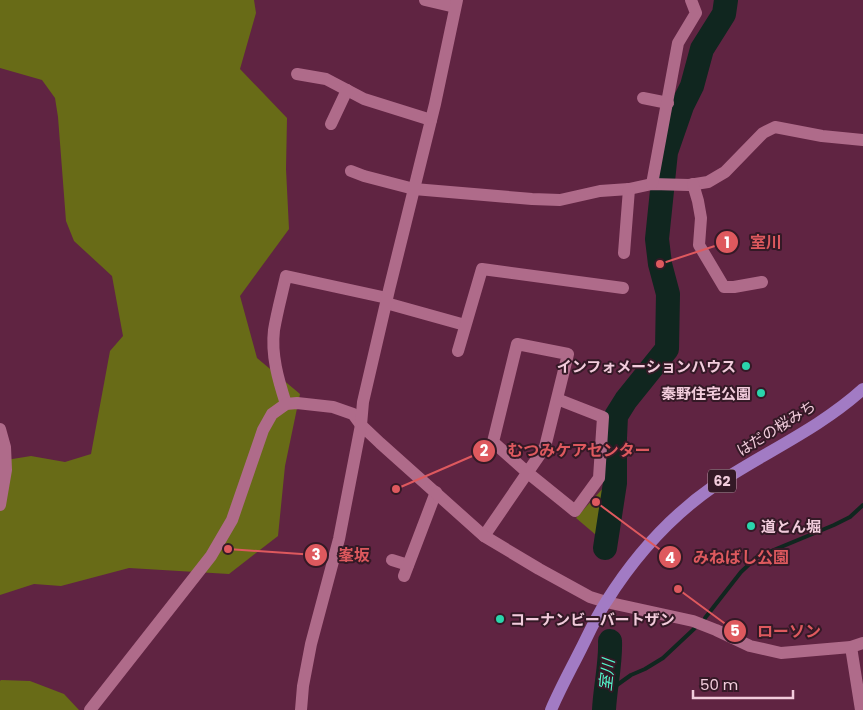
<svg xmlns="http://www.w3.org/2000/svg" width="863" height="710" font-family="Poppins,'Noto Sans JP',sans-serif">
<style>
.green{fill:#686b17}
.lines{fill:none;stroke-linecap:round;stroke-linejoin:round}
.stream{stroke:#10261f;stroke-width:4}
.river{stroke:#10261f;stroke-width:24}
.minor{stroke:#af6b8a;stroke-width:12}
.major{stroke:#a27bc4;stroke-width:12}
.poi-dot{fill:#2ad5ac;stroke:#341926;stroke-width:2}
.labels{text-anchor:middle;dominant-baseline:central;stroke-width:4;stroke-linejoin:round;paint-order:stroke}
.shield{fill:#341926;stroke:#b996a5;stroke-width:1}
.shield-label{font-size:14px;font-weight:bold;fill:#f2ccdc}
.poi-label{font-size:15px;font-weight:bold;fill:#f2ccdc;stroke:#341926;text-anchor:end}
.street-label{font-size:15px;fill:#f2ccdc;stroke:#341926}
.water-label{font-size:16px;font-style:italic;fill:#53f7cc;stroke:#341926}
.leader{fill:none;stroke:#de595e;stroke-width:2}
.callout-dot{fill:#de595e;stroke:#341926;stroke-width:2}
.mark-label{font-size:15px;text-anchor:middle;font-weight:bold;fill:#fff}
.callout-label{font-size:16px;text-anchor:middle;font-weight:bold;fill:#de595e;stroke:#341926;stroke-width:4;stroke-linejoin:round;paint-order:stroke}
</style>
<rect width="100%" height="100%" fill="#602442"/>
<g class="green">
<polygon points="0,0 254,0 256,13 240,69 287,118 286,169 289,229 240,296 257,358 300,394 285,466 278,536 229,574 129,568 61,586 34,584 0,595 0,461 31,456 65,462 91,454 110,351 123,336 112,276 74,241 66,221 58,117 55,98 42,80 0,68"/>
<polygon points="604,487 600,534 596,535 576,518"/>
<polygon points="1,680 30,681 64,694 79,710 0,710 0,681"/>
</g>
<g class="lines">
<g class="stream">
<polyline points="705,618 741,572 757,557 834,525 850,517 863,505"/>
<polyline points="605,687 617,685 631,675 645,669 663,658 695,628"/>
</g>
<g class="river">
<polyline points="605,548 615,483 615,438 616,416 626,400 667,349 668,294 660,264 657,239 666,152 682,106 692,86 702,49 724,14 726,0"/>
<path d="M604,710C605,688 611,663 610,641"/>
</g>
<g class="minor">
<polyline points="425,0 455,7"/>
<polyline points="297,74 326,79 364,99 431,120"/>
<polyline points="643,98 668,103"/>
<polyline points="331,124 347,90"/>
<polyline points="351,171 364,176 414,189 532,199 560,200 600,191 629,189 652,184 689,185 708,182 725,172 763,133 775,127 822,136 863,140"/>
<polyline points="652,184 678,43 696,13 691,0"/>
<polyline points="693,184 698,201 701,218 699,245 724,287 734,287 762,282"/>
<polyline points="624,253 629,189"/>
<polyline points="386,303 465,325"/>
<polyline points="458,351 482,269 623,288"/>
<path d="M286,404C278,379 271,355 274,330C277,312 282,294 286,276L387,298"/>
<polyline points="0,429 5,447 6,470 0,505"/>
<polyline points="484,536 545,447 568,354 517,344 493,442 528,473 575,511 599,478 603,417 557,399"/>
<polyline points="392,560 408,565"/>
<polyline points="404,576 436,492"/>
<polyline points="851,647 861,710"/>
<polyline points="90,710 211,556 232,520 263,430 272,414 286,404 297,403 333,407 353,414 361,425 380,443 484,536 539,569 590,597 606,602 693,621 716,630 750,646 781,653 851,647 863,643"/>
<polyline points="301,710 303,686 311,644 339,539 361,425 363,402 389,290 435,104 457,0"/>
</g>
<path class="major" d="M551,710C560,689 571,669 581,649C589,633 596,617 606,602C634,557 671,516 714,486C763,453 819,429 863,389"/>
</g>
<g class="poi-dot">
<circle cx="746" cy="366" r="5"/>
<circle cx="761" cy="393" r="5"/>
<circle cx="751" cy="526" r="5"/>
<circle cx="500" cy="619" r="5"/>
</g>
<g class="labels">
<rect class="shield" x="708" y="469.5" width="28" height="23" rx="4"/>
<g class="shield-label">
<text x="722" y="481">62</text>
</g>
<g class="poi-label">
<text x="736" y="366">インフォメーションハウス</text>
<text x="751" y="393">秦野住宅公園</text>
<text x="761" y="526" text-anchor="start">道とん堀</text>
<text x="510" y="619" text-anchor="start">コーナンビーバートザン</text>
</g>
<g class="street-label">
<text transform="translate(776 428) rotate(-32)">はだの桜みち</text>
</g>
<g class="water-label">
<text transform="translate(607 675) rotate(-84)">室川</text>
</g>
</g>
<path class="leader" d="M660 264L727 242M396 489L484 451M228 549L316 555M596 502L670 557M678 589L735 631"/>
<g class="callout-dot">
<circle cx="660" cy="264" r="5"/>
<circle cx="396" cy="489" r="5"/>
<circle cx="228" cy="549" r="5"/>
<circle cx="596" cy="502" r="5"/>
<circle cx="678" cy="589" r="5"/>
<circle cx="727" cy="242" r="12"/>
<circle cx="484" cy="451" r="12"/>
<circle cx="316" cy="555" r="12"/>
<circle cx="670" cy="557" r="12"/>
<circle cx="735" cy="631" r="12"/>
</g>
<g class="mark-label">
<text x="727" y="248">1</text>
<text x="484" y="456">2</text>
<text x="316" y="560">3</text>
<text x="670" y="563">4</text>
<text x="735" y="636">5</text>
</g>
<g class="callout-label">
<text x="766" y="248">室川</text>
<text x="579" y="456">むつみケアセンター</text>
<text x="354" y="561">峯坂</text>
<text x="741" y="563">みねばし公園</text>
<text x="789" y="637">ローソン</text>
</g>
<path d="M693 690v8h100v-8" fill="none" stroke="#f2ccdc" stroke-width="2.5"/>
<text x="700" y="690" font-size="15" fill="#f2ccdc" stroke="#341926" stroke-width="4" paint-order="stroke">50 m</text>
</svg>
